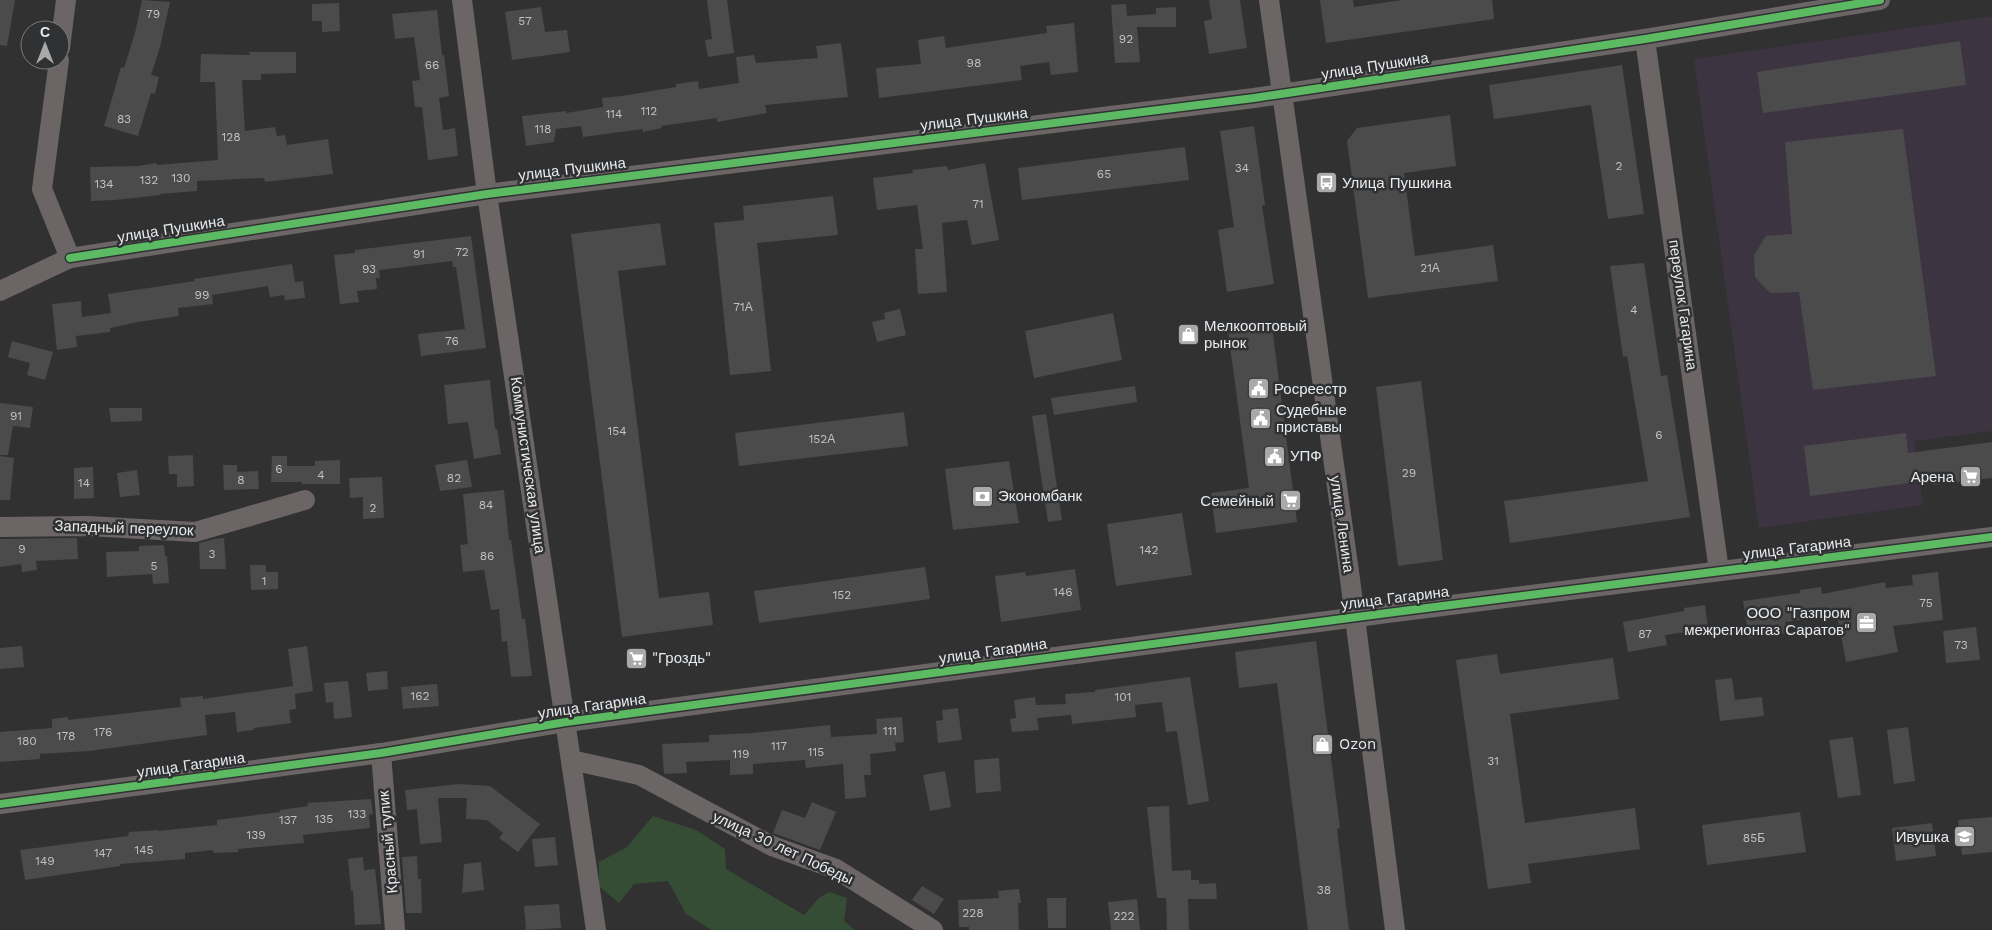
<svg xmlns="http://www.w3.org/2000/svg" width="1992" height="930" font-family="'Work Sans',sans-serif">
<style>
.industrial{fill:#3d3441}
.green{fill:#354d34}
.building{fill:#4c4b4b}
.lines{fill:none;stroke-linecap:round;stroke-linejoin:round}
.minor{stroke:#6c6565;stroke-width:20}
.cycleway-casing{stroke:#303133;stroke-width:11}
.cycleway{stroke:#5cba63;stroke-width:8}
.labels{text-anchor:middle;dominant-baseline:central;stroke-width:5;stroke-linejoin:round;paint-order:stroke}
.number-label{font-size:12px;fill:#c2c2c3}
.street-label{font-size:15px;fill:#e9eaeb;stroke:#303133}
.poi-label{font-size:15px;fill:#e9eaeb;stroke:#303133;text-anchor:start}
</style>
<rect width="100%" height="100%" fill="#313132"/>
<polygon class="industrial" points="1992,16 1992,431 1914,441 1923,505 1759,528 1694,59"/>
<polygon class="green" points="653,816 696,830 725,849 726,869 804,915 819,898 829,892 847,898 844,921 855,930 712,930 686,914 668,881 634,884 619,903 599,886 599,862 627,847"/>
<g class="building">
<polygon points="0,0 15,0 7,46 0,45"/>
<polygon points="142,0 170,2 160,47 151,75 159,77 155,94 151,93 138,136 104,126 121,67 124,68 135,33"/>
<polygon points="707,0 727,0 734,53 708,57 705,40 712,39"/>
<polygon points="1209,0 1240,0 1247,48 1209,54 1204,21 1212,19"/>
<polygon points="1320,0 1353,0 1354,7 1402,0 1492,0 1494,19 1326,43"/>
<polygon points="339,3 340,31 322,32 322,21 312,21 312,4"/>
<polygon points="1126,4 1127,16 1156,14 1156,8 1176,7 1176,27 1137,27 1140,62 1115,63 1111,5"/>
<polygon points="541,7 545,32 567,30 570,52 512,60 505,12"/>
<polygon points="437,10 442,55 444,55 449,96 439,98 443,130 455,128 458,156 428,160 422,107 415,107 412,81 420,80 414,37 395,39 392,14"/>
<polygon points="1074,23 1078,72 1051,75 1049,62 1020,66 1022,80 879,98 876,68 921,64 918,40 944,36 946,48 1047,33 1046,26"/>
<polygon points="1960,41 1966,85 1763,113 1757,72"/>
<polygon points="841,43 848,97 765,105 767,113 717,122 717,118 661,126 662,128 643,132 643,129 583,137 581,126 556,129 554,142 526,146 522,116 566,111 566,113 603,107 602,98 622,96 676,87 676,84 698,81 699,89 739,83 736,57 754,55 756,63 818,58 816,46"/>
<polygon points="249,52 296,52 296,73 261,74 261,80 242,80 245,131 275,127 277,136 285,135 287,145 328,139 333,174 265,182 264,178 197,181 197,191 160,194 160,195 115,200 91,201 90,167 138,166 156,163 157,165 218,160 215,82 200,82 201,54 250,55"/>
<polygon points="1622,65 1644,214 1608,219 1591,105 1494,119 1489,85"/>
<polygon points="1450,115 1456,166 1404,173 1415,256 1493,245 1498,281 1368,298 1347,141 1357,128"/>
<polygon points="1254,126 1265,205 1262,206 1274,284 1227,292 1218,230 1234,227 1220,131"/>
<polygon points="1903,129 1936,376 1813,390 1799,292 1770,293 1755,277 1754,255 1766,236 1792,234 1785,142"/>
<polygon points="1185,147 1189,180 1022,200 1018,168"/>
<polygon points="985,163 999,240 972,245 967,220 942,223 947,292 918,294 915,249 923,249 917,205 877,210 873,178 913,173 912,170 947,166 948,170"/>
<polygon points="833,196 838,235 757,243 771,371 730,375 714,223 744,220 743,206"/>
<polygon points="660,223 666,265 618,271 659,598 709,592 713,625 622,637 571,234"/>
<polygon points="471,236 486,348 421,356 418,334 465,329 456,267 453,267 452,261 379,270 380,278 376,278 377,289 357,291 359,302 340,304 334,255 355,253 355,250"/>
<polygon points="1644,263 1661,376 1667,375 1690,517 1510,543 1504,501 1648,481 1627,356 1623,357 1610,266"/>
<polygon points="292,264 295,282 303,281 305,298 285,300 284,295 270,297 268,286 212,295 213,304 178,308 179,316 138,322 110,328 110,332 76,336 77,347 57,350 52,304 81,301 82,317 111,313 108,294 195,281 194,279"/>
<polygon points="900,309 906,335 877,342 872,322 885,319 884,313"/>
<polygon points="1113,313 1122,360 1034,378 1025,331"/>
<polygon points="1272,326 1297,522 1216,533 1211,493 1249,488 1228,331"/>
<polygon points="12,341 53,352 45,380 27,375 30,363 8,357"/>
<polygon points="490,380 495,429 497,429 501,454 474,459 468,422 448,424 444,385"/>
<polygon points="1421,381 1443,560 1398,566 1376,387"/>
<polygon points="1135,386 1137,402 1054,415 1051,398"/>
<polygon points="0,403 33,407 30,428 13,426 8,455 0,455"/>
<polygon points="109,408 142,408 142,421 111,422"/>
<polygon points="904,412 908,446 739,466 735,433"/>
<polygon points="1046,414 1062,520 1048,522 1032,416"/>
<polygon points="1906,433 1908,453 1992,442 1992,478 1933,485 1933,480 1810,496 1804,446"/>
<polygon points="193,455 194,486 177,487 177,474 169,474 168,456"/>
<polygon points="0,456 14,458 10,500 0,500"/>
<polygon points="272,456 287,456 287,466 315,466 315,461 340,460 340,484 302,484 302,482 271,482"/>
<polygon points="467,460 472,487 440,491 435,465"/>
<polygon points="1009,461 1019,523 953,530 945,469"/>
<polygon points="223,465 237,465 237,472 258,471 259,489 224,490"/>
<polygon points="93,467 94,498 74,499 74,468"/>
<polygon points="137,470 140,495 120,497 117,473"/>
<polygon points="382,477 384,518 363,519 363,497 350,498 349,478"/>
<polygon points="504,490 509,540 511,540 522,619 525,619 532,676 511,677 507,641 502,642 499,609 491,610 484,570 463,572 460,545 468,544 463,494"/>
<polygon points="1182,513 1192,575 1116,586 1107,524"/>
<polygon points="77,538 78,559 36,561 37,570 22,572 21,564 0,567 0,539"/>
<polygon points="224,538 226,569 200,569 199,543 214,539"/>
<polygon points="164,545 165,556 167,556 169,583 153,584 152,574 107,577 106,552 139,551 139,546"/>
<polygon points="250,565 266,565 266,572 278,572 278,589 251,590"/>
<polygon points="925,567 930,599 759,623 754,591"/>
<polygon points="1075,569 1081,610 1001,622 995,576 1025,572 1026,576"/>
<polygon points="1938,572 1943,620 1893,626 1898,652 1846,662 1837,615 1785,622 1787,633 1749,638 1743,601 1800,593 1800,590 1821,587 1822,594 1885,582 1886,588 1913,585 1912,575"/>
<polygon points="1705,605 1708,629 1665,635 1667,645 1628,652 1623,622 1684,611 1684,608"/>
<polygon points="1976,627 1980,660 1946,663 1943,631"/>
<polygon points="1316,641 1340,828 1337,829 1349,930 1308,930 1277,683 1239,688 1235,652"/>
<polygon points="22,646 24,667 0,669 0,648"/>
<polygon points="307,646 313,691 295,694 296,709 289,710 291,723 254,728 254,730 237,732 235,712 205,715 207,735 89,751 40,754 40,759 0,762 0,732 52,728 52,719 68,717 68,720 181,707 180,698 203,696 203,699 293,686 288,649"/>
<polygon points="1497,654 1500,674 1613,658 1619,699 1510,714 1525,823 1635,808 1640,849 1528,864 1531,883 1488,889 1456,660"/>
<polygon points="387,671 388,689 368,691 366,673"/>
<polygon points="1190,677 1209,801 1188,805 1177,731 1166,732 1162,702 1135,705 1136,717 1072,724 1071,715 1037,718 1039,730 1012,732 1010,719 1016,718 1014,700 1035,697 1036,705 1066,704 1065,694 1095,692 1095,690"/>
<polygon points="1732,678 1735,700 1762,697 1764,716 1720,721 1715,680"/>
<polygon points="348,681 352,717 334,719 333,702 326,703 324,683"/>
<polygon points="437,684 439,706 403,709 401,687"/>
<polygon points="958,708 962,740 938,743 936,721 943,720 942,710"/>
<polygon points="902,717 904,742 895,743 896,751 870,754 871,775 864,775 866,797 845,799 843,764 806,768 805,760 753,764 753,774 730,775 730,760 686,762 687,773 664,774 662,744 709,742 709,735 752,733 830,725 831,737 877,734 876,719"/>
<polygon points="1908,727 1915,781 1894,784 1887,730"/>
<polygon points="1853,737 1861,795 1838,798 1829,740"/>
<polygon points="999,758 1001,791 976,793 974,760"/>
<polygon points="945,771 951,807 930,811 923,775"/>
<polygon points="459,784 490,786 540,824 518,852 499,838 503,833 487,820 466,819 467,798 438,798 442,842 420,844 417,809 407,810 405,790"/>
<polygon points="371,799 373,814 369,815 370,828 303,835 304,843 238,849 238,852 214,853 213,850 185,853 185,859 120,864 120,866 25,880 20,850 128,836 129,832 158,830 158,831 217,825 217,820 280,812 280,810 308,806 307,803"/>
<polygon points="812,802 836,812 820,850 773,833 782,810 805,818"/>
<polygon points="1169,806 1172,871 1191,870 1191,880 1199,880 1199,884 1216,883 1217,899 1188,899 1189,930 1167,930 1166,898 1157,898 1147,807"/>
<polygon points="1800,812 1806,852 1707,865 1702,825"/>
<polygon points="1992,817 1992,852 1962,855 1958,820"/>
<polygon points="1932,823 1936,856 1896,861 1892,828"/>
<polygon points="555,837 558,865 535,867 532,839"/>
<polygon points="417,856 418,879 421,879 422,913 406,913 402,857"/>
<polygon points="363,857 364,870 375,869 381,924 355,925 353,891 351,891 348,859"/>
<polygon points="481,862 484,890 462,893 464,864"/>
<polygon points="922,886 944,899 934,914 912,900"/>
<polygon points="1019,889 1021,903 1018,903 1019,930 969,930 969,927 959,927 958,900 999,898 998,891"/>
<polygon points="1047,898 1066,898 1066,928 1048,928"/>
<polygon points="1137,899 1140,930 1111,930 1108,902"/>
<polygon points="559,904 561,928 526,930 524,906"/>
</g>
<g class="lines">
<g class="minor">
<polyline points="462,0 487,194 596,930"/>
<polyline points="1269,0 1350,579 1395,930"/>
<polyline points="1645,39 1719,571"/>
<polyline points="60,48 66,0"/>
<polyline points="70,258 487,194 1254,98 1645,39 1880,0"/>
<polyline points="0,291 70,258 42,189 59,60"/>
<polyline points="0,527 88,526 195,532 305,500"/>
<polyline points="381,753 395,930"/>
<polyline points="571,760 639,775 772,846 836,869 933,930"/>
<polyline points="0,804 381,753 566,722 948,671 1395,612 1992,537"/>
</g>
<defs>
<g id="cycleway">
<polyline points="70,258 487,194 1254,98 1645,39 1880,0"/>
<polyline points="0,804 381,753 566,722 948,671 1395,612 1992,537"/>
</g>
</defs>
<use href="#cycleway" class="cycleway-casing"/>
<use href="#cycleway" class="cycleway"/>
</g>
<defs>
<symbol id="bus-square" viewBox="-11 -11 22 22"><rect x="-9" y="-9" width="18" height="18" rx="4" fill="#a9a9aa" stroke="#303133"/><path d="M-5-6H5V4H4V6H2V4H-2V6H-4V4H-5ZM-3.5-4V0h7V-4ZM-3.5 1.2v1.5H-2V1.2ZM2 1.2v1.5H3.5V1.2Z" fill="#fff"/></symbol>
<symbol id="shop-square" viewBox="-11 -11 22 22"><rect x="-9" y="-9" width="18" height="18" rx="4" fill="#a9a9aa" stroke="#303133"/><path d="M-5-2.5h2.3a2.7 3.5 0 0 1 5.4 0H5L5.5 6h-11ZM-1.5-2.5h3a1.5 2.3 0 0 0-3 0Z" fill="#fff"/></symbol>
<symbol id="civic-square" viewBox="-11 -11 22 22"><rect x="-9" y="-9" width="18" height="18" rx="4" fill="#a9a9aa" stroke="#303133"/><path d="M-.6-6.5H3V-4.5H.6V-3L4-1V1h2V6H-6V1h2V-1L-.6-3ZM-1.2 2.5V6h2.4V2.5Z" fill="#fff"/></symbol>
<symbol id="supermarket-square" viewBox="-11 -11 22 22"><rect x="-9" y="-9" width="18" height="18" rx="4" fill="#a9a9aa" stroke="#303133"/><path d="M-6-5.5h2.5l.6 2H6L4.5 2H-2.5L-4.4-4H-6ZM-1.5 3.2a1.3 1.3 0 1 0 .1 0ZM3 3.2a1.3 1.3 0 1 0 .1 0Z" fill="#fff"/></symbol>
<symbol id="bank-square" viewBox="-11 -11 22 22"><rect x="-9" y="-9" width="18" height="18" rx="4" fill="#a9a9aa" stroke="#303133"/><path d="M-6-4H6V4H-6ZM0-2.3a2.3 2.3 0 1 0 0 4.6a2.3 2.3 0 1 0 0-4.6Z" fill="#fff"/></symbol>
<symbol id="office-square" viewBox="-11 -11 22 22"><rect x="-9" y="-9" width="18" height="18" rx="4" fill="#a9a9aa" stroke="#303133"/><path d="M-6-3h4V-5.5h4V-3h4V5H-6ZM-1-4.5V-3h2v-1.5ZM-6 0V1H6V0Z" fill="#fff"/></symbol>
<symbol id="school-square" viewBox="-11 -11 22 22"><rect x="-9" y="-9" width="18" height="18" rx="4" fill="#a9a9aa" stroke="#303133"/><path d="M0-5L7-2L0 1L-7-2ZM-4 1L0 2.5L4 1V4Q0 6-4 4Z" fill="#fff"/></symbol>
</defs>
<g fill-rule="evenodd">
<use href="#bus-square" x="1314" y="170" width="25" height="25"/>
<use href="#shop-square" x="1176" y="322" width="25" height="25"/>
<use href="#civic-square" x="1246" y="376" width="25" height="25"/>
<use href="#civic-square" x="1248" y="406" width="25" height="25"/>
<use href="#civic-square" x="1262" y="444" width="25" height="25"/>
<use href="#supermarket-square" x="1958" y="464" width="25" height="25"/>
<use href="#bank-square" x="970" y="484" width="25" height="25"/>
<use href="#supermarket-square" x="1278" y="488" width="25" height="25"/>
<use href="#office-square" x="1854" y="610" width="25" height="25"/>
<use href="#supermarket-square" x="624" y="646" width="25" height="25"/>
<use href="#shop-square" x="1310" y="732" width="25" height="25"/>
<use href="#school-square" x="1952" y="824" width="25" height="25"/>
</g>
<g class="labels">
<g class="number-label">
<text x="153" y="14">79</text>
<text x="525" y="21">57</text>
<text x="1126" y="39">92</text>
<text x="974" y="63">98</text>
<text x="432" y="65">66</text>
<text x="649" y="111">112</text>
<text x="614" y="114">114</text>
<text x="124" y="119">83</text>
<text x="543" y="129">118</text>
<text x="231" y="137">128</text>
<text x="1619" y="166">2</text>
<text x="1242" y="168">34</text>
<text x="1104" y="174">65</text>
<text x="181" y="178">130</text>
<text x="149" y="180">132</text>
<text x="104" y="184">134</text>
<text x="978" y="204">71</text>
<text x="462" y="252">72</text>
<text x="419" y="254">91</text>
<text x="1430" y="268">21А</text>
<text x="369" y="269">93</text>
<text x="202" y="295">99</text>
<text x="743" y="307">71А</text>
<text x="1634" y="310">4</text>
<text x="452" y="341">76</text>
<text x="16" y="416">91</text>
<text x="617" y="431">154</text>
<text x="1659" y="435">6</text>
<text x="822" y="439">152А</text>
<text x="279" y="469">6</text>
<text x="1409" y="473">29</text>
<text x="321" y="475">4</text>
<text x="454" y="478">82</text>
<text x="241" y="480">8</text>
<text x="84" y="483">14</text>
<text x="486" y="505">84</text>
<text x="373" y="508">2</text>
<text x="22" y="549">9</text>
<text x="1149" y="550">142</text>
<text x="212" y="554">3</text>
<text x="487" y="556">86</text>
<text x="154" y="566">5</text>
<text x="264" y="581">1</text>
<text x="1063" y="592">146</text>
<text x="842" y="595">152</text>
<text x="1926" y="603">75</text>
<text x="1645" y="634">87</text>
<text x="1961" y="645">73</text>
<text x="420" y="696">162</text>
<text x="1123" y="697">101</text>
<text x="890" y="731">111</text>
<text x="103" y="732">176</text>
<text x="66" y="736">178</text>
<text x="27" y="741">180</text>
<text x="779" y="746">117</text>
<text x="816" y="752">115</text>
<text x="741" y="754">119</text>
<text x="1493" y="761">31</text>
<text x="357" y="814">133</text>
<text x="324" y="819">135</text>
<text x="288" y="820">137</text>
<text x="256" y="835">139</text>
<text x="1754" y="838">85Б</text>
<text x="144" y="850">145</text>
<text x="103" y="853">147</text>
<text x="45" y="861">149</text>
<text x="1324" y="890">38</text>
<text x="973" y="913">228</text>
<text x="1124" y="916">222</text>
</g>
<g class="street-label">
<text transform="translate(1375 66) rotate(-9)">улица Пушкина</text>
<text transform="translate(974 119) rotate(-7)">улица Пушкина</text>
<text transform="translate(572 169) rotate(-7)">улица Пушкина</text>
<text transform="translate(171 229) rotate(-9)">улица Пушкина</text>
<text transform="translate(1683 305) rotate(82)">переулок Гагарина</text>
<text transform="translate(528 465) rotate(82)">Коммунистическая улица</text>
<text transform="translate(1342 524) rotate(82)">улица Ленина</text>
<text transform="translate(124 528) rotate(2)">Западный переулок</text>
<text transform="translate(1797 548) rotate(-7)">улица Гагарина</text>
<text transform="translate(1395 598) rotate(-7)">улица Гагарина</text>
<text transform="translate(993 651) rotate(-8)">улица Гагарина</text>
<text transform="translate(592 706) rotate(-8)">улица Гагарина</text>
<text transform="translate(191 765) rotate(-8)">улица Гагарина</text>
<text transform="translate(388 842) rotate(-95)">Красный тупик</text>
<text transform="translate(783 848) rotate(25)">улица 30 лет Победы</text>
</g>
<g class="poi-label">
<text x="1342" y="183">Улица Пушкина</text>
<text x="1204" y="326">Мелкооптовый<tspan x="1204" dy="17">рынок</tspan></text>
<text x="1274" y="389">Росреестр</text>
<text x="1276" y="410">Судебные<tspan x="1276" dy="17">приставы</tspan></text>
<text x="1290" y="456">УПФ</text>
<text x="1954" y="477" text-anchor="end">Арена</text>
<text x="998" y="496">Экономбанк</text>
<text x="1274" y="501" text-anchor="end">Семейный</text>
<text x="1850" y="613" text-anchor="end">ООО "Газпром<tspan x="1850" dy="17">межрегионгаз Саратов"</tspan></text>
<text x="652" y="658">"Гроздь"</text>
<text x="1339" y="744">Ozon</text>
<text x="1949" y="837" text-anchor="end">Ивушка</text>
</g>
</g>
<g transform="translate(45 45)"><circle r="24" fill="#303133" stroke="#7a7b7d"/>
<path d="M0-4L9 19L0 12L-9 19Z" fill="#a9a9aa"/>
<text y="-8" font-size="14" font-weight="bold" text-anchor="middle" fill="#e9eaeb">С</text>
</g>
</svg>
